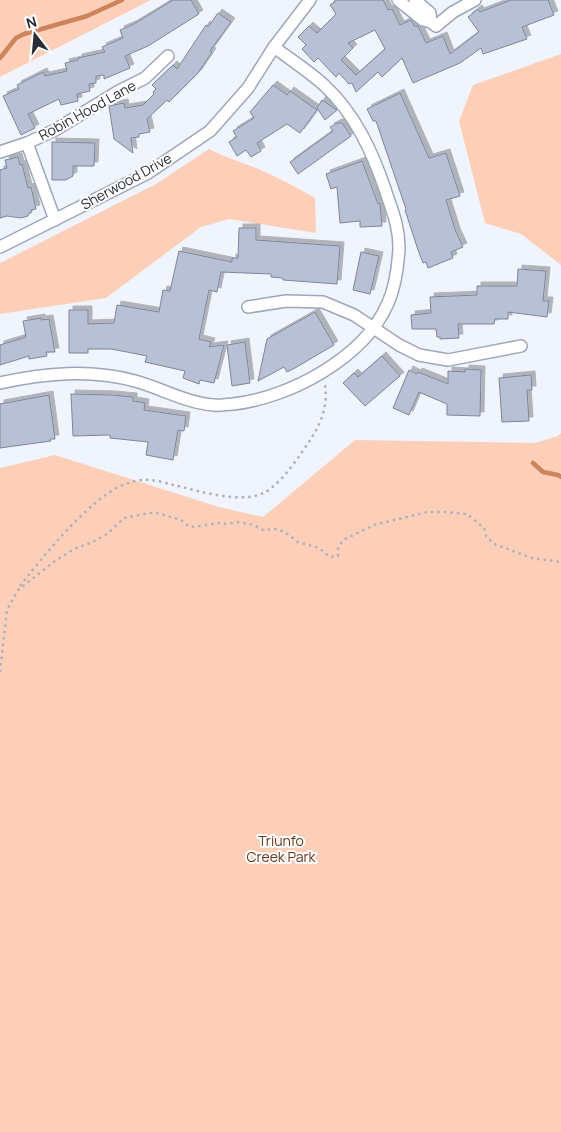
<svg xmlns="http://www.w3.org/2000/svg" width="561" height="1132" font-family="Manrope,sans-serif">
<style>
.green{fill:#fecfb8}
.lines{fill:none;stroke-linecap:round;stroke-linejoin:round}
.stream{stroke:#cd835c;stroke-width:4.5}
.building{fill:#b7c0d5;stroke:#7c8599;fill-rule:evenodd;filter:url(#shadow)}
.street-casing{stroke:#9da6bb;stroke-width:14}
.path{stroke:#adb1ba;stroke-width:2.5;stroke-dasharray:2.5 4;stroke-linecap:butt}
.street{stroke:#fff;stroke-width:11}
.labels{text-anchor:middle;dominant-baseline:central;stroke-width:4;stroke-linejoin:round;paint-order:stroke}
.street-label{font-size:14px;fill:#292c35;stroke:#fff}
.park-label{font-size:14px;fill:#663418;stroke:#fff}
</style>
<defs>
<filter id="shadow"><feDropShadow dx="4" dy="-4" stdDeviation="0" flood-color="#0004"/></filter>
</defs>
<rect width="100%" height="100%" fill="#f0f4fd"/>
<g class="green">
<polygon points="0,0 151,0 0,77"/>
<polygon points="561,54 561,265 521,234 485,223 459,121 473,85"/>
<path d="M209,149C226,158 245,163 263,171C281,179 298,188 315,198L316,233L229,219L201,227L106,298L0,314V263L156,184Z"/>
<polygon points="561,433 561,1132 0,1132 0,468 55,455 219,507 263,517 355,440 535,443 558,436"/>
</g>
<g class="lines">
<g class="stream">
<polyline points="0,58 16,38 24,34 87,16 122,0"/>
<polyline points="533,463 543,472 558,475 561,477"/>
</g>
</g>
<g class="building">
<polygon points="173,0 191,0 199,14 148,46 125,56 130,68 104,79 104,75 96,76 96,83 89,84 90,91 77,94 78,101 61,105 59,99 28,114 35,128 21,135 3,96 19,89 17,85 43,72 45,76 67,71 65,63 78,60 78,58 105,52 102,47 123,38 120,30 134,24"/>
<path d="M337,0H383L388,10L392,9L400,25L411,20L414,26H418L426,43L443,36L450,54L479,32L468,17L478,9L480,12L511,0H548L554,15L522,27L527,39L483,54L481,48L460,63L413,83L402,58L382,77L378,72L356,92L352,83L349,84L339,73L336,77L318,58L314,62L302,49L306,45L298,37L309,26L317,33L336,14L330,5ZM375,30L385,49L356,75L341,60L353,48L348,43Z"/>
<polygon points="218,13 231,22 210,51 212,52 198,73 169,102 167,100 147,119 150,132 139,134 139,137 131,138 133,153 114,139 109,106 124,103 125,108 143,105 154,94 153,92 156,89 152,85 173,65 177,69 206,25 208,27"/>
<polygon points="273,85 287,95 290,91 317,110 300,133 287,124 257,143 261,151 251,157 246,150 237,156 229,142 237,137 233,131 254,118 250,112"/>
<polygon points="400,93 429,158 446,153 460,196 446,200 456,232 463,247 451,252 453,258 428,268 426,262 423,263 417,247 405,210 406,209 376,121 373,121 367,109"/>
<polygon points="322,100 337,110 325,120 317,108"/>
<polygon points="338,123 342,123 351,136 298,174 290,162 333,131 330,127"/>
<polygon points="52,142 95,143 94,166 73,166 73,176 66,180 52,180"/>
<polygon points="18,157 20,165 22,164 28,188 31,187 36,209 31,210 31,213 28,214 28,216 21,218 7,216 0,218 0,170 7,168 5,160"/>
<polygon points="362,161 378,204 380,203 382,226 360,227 360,221 340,223 337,187 331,189 326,174"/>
<polygon points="239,228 256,228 256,240 340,246 337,284 283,280 283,278 271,277 271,274 221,272 217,292 209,290 199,339 211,342 209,347 224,345 214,383 200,380 199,384 183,378 185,371 145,362 147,356 127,352 111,349 88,349 88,353 69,353 69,310 88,310 88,324 114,323 117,305 159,312 163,290 170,291 179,251 232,262 232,258 238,258"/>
<polygon points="361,252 379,256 370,294 353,290"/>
<polygon points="518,269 546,271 543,301 549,301 547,317 508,312 508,319 495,319 494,324 458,324 459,338 440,339 440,337 437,337 436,329 412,329 411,315 431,313 430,297 477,295 477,286 517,286"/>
<polygon points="315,312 334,345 295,368 287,372 284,367 258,381 267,339"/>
<polygon points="41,318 41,320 49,319 55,352 46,352 47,356 29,359 29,356 0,365 0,345 26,337 23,321"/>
<polygon points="245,342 250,383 232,386 227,345"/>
<polygon points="382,356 400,376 365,406 343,383 354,373 358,377"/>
<polygon points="465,369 481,370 480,416 447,415 447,404 419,392 409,415 393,408 409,370 417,374 418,372 448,384 448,371 465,372"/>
<polygon points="531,375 532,390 527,390 529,421 502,422 499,378"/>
<polygon points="71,394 111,395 133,397 133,401 145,403 144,410 186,416 184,431 178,430 173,460 146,455 148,442 110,438 110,435 73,436"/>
<polygon points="49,395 55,439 50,439 51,441 0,448 0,404"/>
</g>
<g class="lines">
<defs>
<g id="street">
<polyline points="398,0 423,20 431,22 436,26 453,12 475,0"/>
<polyline points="415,0 430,13 431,22"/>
<polyline points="27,143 55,220"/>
<polyline points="0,152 27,143 55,130 119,91 145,78 168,56"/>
<polyline points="0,247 148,173 210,131 248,88 274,47 310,0"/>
<polyline points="248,307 286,301 323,302 354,315 399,345 419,355 448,360 521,346"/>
<path d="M0,383C45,373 90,369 135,381C161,388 186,403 214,405C220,406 227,404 233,404C290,398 365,357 388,303C396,285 398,267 399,248C399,225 392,211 385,189C372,151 355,114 325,86C310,72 291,60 274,47"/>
</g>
</defs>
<use href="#street" class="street-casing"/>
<g class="path">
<path d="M20,586C40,560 94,493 126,484C131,482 138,480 144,480C154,479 165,483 174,485C199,491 248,507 270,489C283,479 293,465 302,452C317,431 329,411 325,385"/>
<polyline points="0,672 7,610 18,590 55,561 74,549 93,542 107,534 124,518 149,513 157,513 181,520 188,526 194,527 218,523 226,524 238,522 254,525 263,530 276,529 285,532 298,542 319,548 330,557 338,556 338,549 343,540 374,525 427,512 445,512 467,514 484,528 486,536 494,544 532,558 561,562"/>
</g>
<use href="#street" class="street"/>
</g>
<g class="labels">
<g class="street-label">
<text transform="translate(87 110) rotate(-29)">Robin Hood Lane</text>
<text transform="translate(126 181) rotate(-29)">Sherwood Drive</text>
</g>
<g class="park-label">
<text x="281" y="840">Triunfo<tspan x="281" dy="16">Creek Park</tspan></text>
</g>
</g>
<g transform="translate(35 35) rotate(344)" stroke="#ffffff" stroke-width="4" paint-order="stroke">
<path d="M0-4L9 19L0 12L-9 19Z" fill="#292c35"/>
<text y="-8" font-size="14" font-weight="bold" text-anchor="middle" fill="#292c35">N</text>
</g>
</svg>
